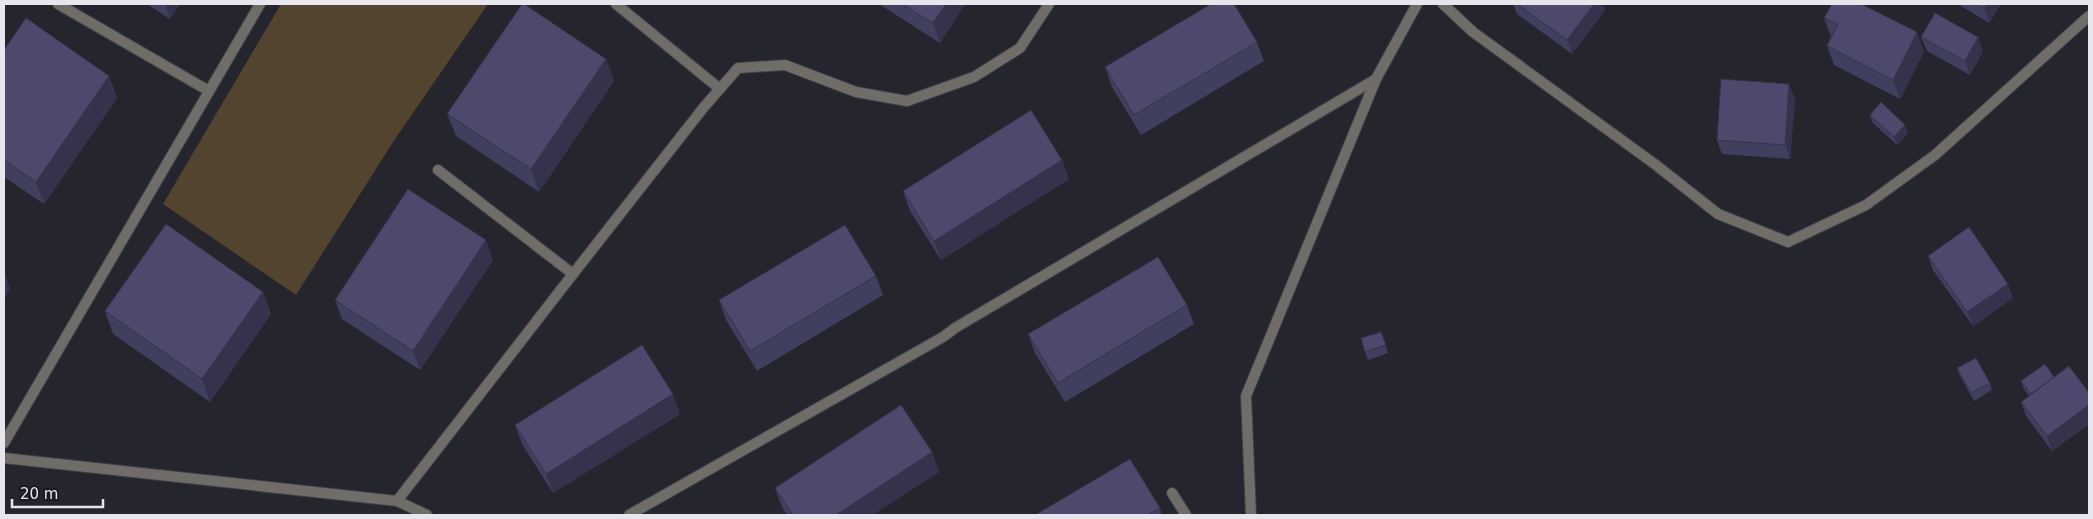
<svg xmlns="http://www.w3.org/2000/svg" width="2093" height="519" font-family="'DejaVu Sans',sans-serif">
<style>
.green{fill:#534430}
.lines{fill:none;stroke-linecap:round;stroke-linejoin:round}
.street-casing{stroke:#404048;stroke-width:12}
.street{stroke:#706d69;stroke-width:10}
.wall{fill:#413f5e}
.shaded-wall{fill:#35334c}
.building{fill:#4c496d;stroke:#35334c}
</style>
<rect width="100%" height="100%" fill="#25252d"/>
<polygon class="green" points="281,4 488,4 395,139 296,295 163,204"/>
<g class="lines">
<defs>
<g id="street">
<polyline points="58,4 209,91"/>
<polyline points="616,4 720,89"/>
<polyline points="1443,4 1473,32 1656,165 1718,214 1788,242 1866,205 1935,155 2089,16"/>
<polyline points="438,170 573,274"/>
<polyline points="4,443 260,4"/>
<polyline points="4,458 397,501 427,515"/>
<polyline points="1172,493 1186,515"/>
<polyline points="397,501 573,274 704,107 738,68 785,65 856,92 907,101 974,77 1020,48 1049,4"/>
<polyline points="629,515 943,337 955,328 1376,79"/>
<polyline points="1251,515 1246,396 1376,79 1417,4"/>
</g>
</defs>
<use href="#street" class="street-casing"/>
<use href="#street" class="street"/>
</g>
<g class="wall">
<polygon points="147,4 180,4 170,19"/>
<polygon points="879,4 965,4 940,43"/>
<polygon points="1513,4 1602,4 1605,10 1572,54 1517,14"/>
<polygon points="1958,4 2001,4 1989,23"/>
<polygon points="1824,18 1924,52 1900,99 1834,65 1827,46 1831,37"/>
<polygon points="1921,37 1983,51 1970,75 1927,51"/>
<polygon points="1257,42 1264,61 1141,135 1112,87 1105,67"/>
<polygon points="4,50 109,76 117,98 44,204 4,177"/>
<polygon points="606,59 614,81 539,192 456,136 447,114"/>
<polygon points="1795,99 1790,159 1722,154 1717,140"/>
<polygon points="1870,115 1908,133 1897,145 1873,123"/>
<polygon points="1062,160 1069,179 941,260 910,211 903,191"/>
<polygon points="1928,256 2013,298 1973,326 1933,270"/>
<polygon points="493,260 420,370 342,319 335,300"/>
<polygon points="876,276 883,295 757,371 726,320 719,300"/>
<polygon points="263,292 271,314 210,402 113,334 105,311"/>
<polygon points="1187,305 1194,324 1065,402 1035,353 1028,334"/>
<polygon points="1381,332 1388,353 1368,360 1365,352"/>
<polygon points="1957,368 1990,383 1992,390 1974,401 1960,376"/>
<polygon points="2054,377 2089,393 2089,424 2052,451 2026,416 2021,402 2029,396 2024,389 2021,381"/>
<polygon points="680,414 553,493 522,444 515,425"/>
<polygon points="932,452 939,472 872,515 787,515 782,507 775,488"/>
<polygon points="1160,508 1162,515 1035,515"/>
</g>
<g class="shaded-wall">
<polygon points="165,4 180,4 170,19"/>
<polygon points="946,4 965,4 940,43 933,23"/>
<polygon points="1594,4 1602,4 1605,10 1572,54 1567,40"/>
<polygon points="1987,4 2001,4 1989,23 1984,8"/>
<polygon points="1917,32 1924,52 1900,99 1893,80"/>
<polygon points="1978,37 1983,51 1970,75 1965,61"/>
<polygon points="606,59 614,81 539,192 531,169"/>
<polygon points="109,76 117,98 44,204 36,182"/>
<polygon points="1789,84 1795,99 1790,159 1785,145"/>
<polygon points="1905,125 1908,133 1897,145 1894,137"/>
<polygon points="1062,160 1069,179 941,260 934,241"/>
<polygon points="486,240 493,260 420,370 413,351"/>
<polygon points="4,271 10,289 4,299"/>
<polygon points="2008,284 2013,298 1973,326 1967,312"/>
<polygon points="263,292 271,314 210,402 202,379"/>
<polygon points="673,394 680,414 553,493 546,474"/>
<polygon points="2089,405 2089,424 2052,451 2047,436"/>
<polygon points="932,452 939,472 872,515 836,515"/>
</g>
<g class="building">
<polygon points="522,4 524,4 606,59 531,169 447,114"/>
<polygon points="902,4 946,4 933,23"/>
<polygon points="1211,4 1234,4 1257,42 1134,115 1105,67"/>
<polygon points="1517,4 1594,4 1567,40"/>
<polygon points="1832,4 1861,4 1917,32 1893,80 1827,46 1838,24 1824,18"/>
<polygon points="1976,4 1987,4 1984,8"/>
<polygon points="1935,13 1978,37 1965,61 1921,37"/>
<polygon points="26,18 109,76 36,182 4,160 4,50"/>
<polygon points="1721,79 1789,84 1785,145 1717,140"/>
<polygon points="1881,102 1905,125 1894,137 1870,115"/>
<polygon points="1031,110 1062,160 934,241 903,191"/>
<polygon points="408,189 486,240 413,351 335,300"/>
<polygon points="166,224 263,292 202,379 105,311"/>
<polygon points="845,225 876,276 750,351 719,300"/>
<polygon points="1969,227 2008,284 1967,312 1928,256"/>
<polygon points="1158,257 1187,305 1058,383 1028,334"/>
<polygon points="1381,332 1386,345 1365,352 1361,338"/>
<polygon points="642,345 673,394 546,474 515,425"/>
<polygon points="1976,358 1990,383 1971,393 1957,368"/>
<polygon points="2045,364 2054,377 2031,394 2021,381"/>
<polygon points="2069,366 2089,393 2089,405 2047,436 2021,402"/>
<polygon points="901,405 932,452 836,515 793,515 775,488"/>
<polygon points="1130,459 1160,508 1147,515 1035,515"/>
</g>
<rect width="2093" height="519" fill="none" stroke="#e6e6ec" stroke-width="10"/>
<path d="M12 499v8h91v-8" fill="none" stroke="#e6e6ec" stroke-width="2.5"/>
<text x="20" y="499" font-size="15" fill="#e6e6ec" stroke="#1c1b23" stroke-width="4" paint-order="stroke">20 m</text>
</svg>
